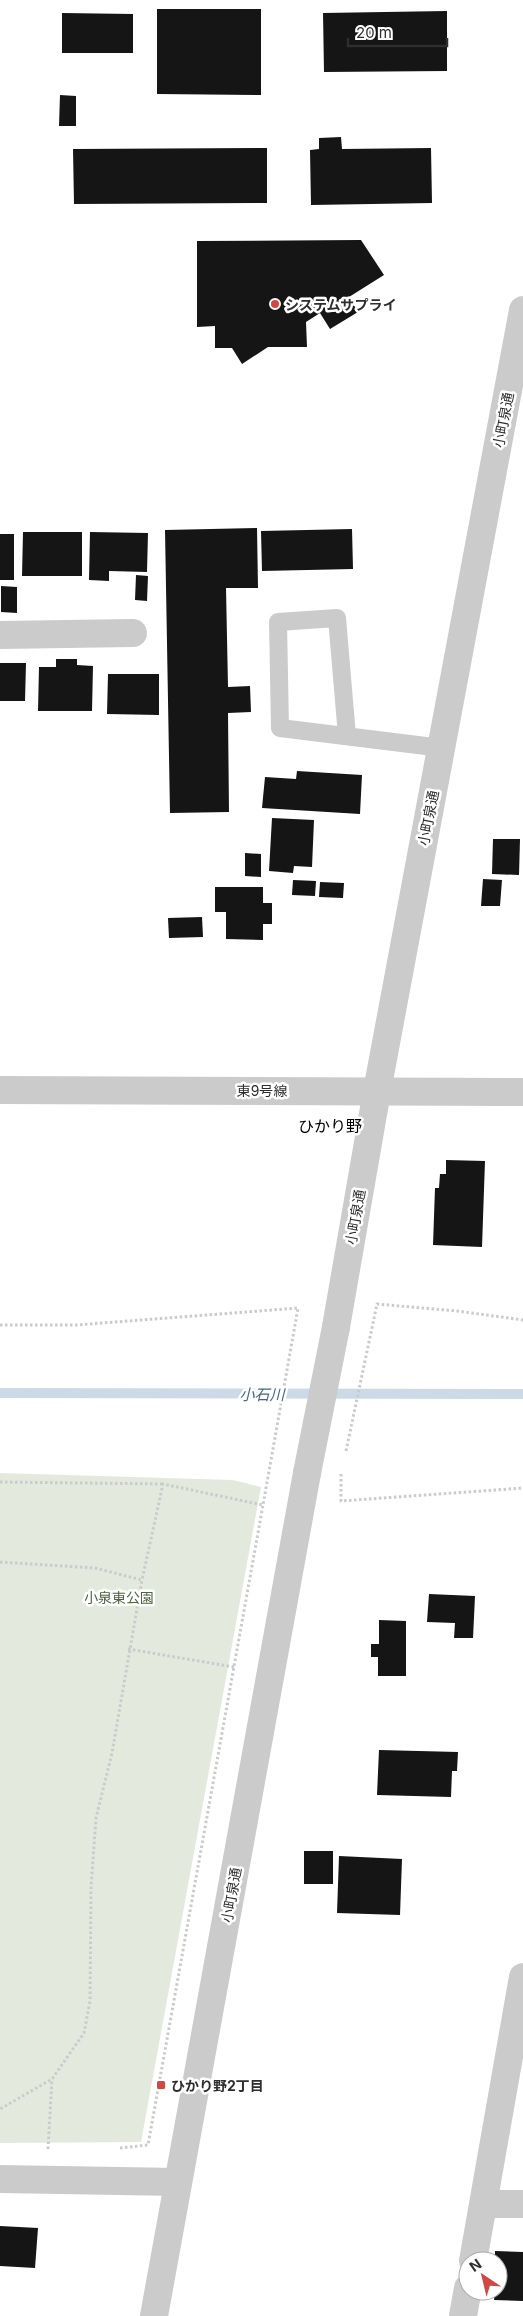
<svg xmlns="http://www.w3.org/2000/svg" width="523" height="2316" font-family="Inter,'Noto Sans JP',sans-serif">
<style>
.green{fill:#e3eadd}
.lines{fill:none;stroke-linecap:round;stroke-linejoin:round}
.stream{stroke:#ccdae7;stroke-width:10}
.building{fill:#151515}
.path{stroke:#cbcbcb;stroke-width:3;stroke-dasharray:2.5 2.5;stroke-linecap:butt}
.service{stroke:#cbcbcb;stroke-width:18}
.minor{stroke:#cbcbcb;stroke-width:28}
.tertiary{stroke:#cbcbcb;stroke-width:28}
.poi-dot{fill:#d14744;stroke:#fff;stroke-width:2}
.labels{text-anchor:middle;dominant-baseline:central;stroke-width:5;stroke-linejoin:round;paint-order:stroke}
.poi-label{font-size:14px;font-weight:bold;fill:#2e2e2e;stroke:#fff;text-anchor:start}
.street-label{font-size:14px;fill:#2e2e2e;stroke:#fff}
.park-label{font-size:14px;fill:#4e6440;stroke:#fff}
.water-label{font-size:15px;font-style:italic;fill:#456787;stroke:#fff}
.quarter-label{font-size:16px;fill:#000;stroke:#fff}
</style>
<rect width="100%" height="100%" fill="#fff"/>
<polygon class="green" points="0,1473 233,1480 261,1487 141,2142 0,2143"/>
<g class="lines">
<polyline class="stream" points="0,1393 523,1394"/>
</g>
<g class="building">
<polygon points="157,9 261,9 261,95 157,94"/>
<polygon points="447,11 447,71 324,72 323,13"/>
<polygon points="62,13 133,14 133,53 62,53"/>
<polygon points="60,95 76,96 76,126 59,126"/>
<polygon points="341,137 342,149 431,148 432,203 311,205 310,150 319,149 319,138"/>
<polygon points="267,148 267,203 74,204 73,149"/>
<polygon points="361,240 384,275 349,297 358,312 330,329 320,313 306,322 307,347 268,347 242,364 232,348 215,348 215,326 197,327 197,241"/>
<polygon points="257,528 258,588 226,588 228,687 250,686 251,712 228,713 229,812 170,813 165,530"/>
<polygon points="352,529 353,569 262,571 261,531"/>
<polygon points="23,532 82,532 82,576 22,576"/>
<polygon points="90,532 148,533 147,572 109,571 109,581 89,580"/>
<rect x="0" y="534" width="14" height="46"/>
<polygon points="136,575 148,576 147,601 135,600"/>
<polygon points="1,586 17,587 17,613 1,612"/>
<polygon points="56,659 77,659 77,665 93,666 92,711 38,711 39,667 56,667"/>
<polygon points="0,663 26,663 25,701 0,701"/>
<polygon points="108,674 159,674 159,715 107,714"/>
<polygon points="297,771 362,775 360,814 262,808 265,777 296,779"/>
<polygon points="272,818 314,820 312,867 294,866 293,873 269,871"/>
<polygon points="493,839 520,839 519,875 492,874"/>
<polygon points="245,853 261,854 261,877 245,876"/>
<polygon points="483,879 502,880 500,906 481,906"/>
<polygon points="293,880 316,881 315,896 292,895"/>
<polygon points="320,882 344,883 343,898 319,897"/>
<polygon points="215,887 263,887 263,903 272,903 272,924 263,924 263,940 226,939 226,912 215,912"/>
<polygon points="202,917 203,937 169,938 168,918"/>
<polygon points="446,1160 485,1161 482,1247 433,1245 435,1188 439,1188 440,1174 446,1174"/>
<polygon points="429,1594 475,1596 473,1638 454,1638 455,1623 427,1622"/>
<polygon points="379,1620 406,1621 406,1676 378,1676 378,1657 371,1657 371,1644 379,1644"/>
<polygon points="379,1750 458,1752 457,1771 452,1771 451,1797 377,1795"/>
<rect x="304" y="1851" width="29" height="33"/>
<polygon points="339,1856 402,1859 400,1915 337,1913"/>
<polygon points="0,2226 38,2228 35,2268 0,2266"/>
<polygon points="495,2251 523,2252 523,2301 494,2300 495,2291 498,2291 498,2261 495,2261"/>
</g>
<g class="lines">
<g class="path">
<polyline points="0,1325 76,1325 298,1308 263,1505 163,1484 142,1580"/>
<polyline points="346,1451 377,1304 457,1311 523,1320"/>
<polyline points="341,1474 341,1501 523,1488"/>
<polyline points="0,1482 163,1484"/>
<polyline points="0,1562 95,1568 142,1580 112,1753 96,1818 91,1887 90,2001 84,2033 52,2079 0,2109"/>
<polyline points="128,1649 234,1667"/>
<polyline points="120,2148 148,2145 263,1505"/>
<polyline points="48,2149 52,2079"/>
</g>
<polyline class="service" points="347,736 337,618 278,622 280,728 442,748"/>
<g class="minor">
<polyline points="0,635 133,633"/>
<polyline points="307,1473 336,1327"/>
<polyline points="0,2179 178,2182"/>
<polyline points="484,2204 523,2204"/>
<polyline points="473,2261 523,1977"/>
<polyline points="463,2316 468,2288"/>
</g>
<g class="tertiary">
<polyline points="0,1090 523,1092"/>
<polyline points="336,1327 377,1091 523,310"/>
<polyline points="154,2316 307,1473"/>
</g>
</g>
<g class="poi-dot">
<circle cx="275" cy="304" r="5"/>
<rect x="156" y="2080" width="10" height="10" rx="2.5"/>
</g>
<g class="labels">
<g class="poi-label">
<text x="285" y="304">システムサプライ</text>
<text x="171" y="2085">ひかり野2丁目</text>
</g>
<g class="street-label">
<text transform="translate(503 420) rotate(-79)">小町泉通</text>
<text transform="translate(428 818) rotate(-79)">小町泉通</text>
<text x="262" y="1090">東9号線</text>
<text transform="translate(355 1217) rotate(-80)">小町泉通</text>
<text transform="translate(231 1895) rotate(-80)">小町泉通</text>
</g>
<g class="park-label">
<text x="119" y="1597">小泉東公園</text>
</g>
<g class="water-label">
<text x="262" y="1394">小石川</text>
</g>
<g class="quarter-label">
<text x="330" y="1126">ひかり野</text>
</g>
</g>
<g transform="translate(483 2276) rotate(325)"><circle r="24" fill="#ffffff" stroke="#ababab"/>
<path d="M0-4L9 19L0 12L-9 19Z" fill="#d14744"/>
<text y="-8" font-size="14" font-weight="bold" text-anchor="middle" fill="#2e2e2e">N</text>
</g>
<path d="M348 38v8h99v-8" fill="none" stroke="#2e2e2e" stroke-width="2.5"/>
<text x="356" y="38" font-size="15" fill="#2e2e2e" stroke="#ffffff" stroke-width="4" paint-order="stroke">20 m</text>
</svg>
